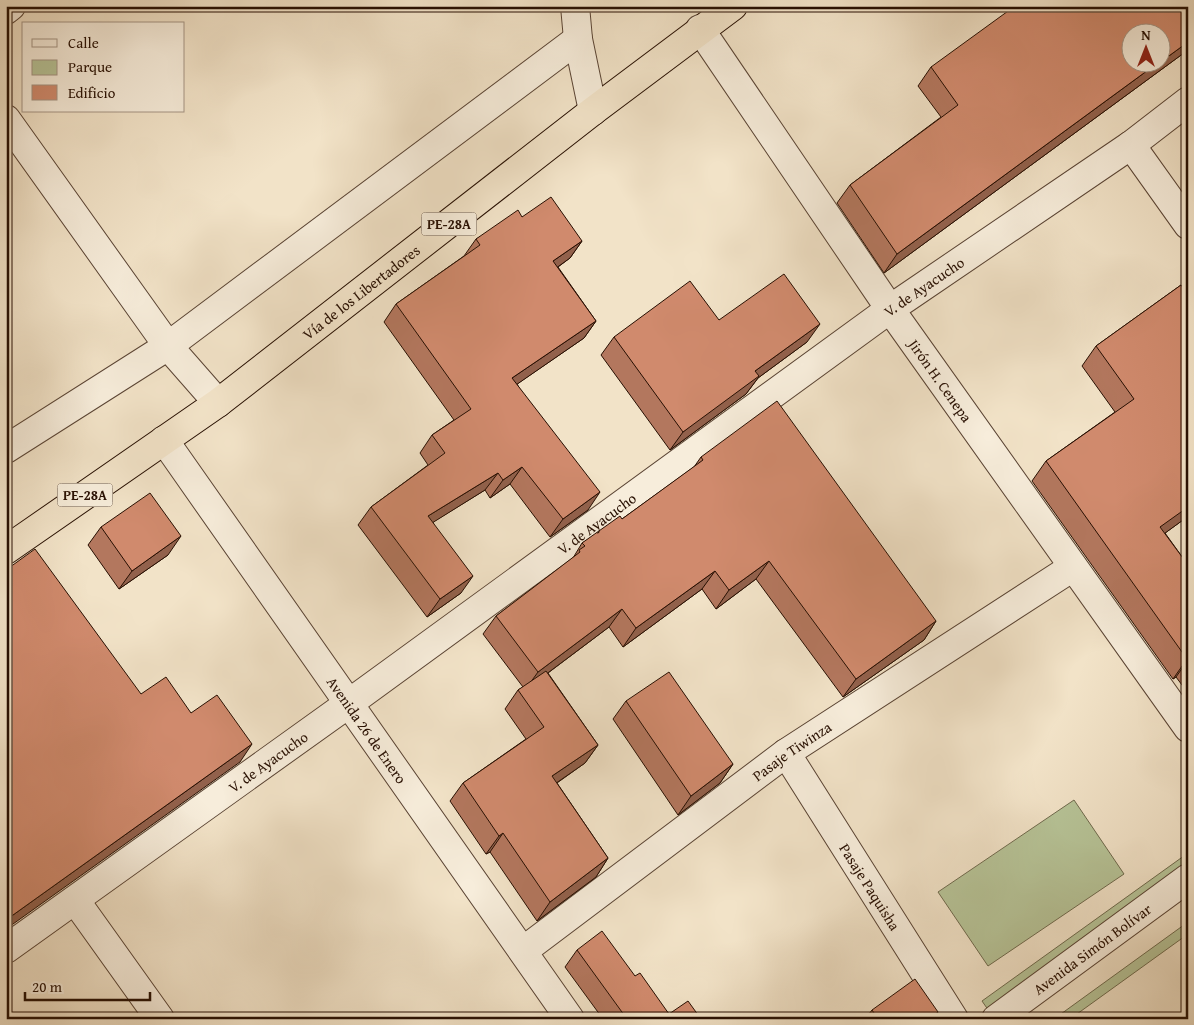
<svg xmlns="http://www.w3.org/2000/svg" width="1194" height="1025" font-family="'Gentium Book Plus',serif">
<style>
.green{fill:#b7c498;stroke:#6f6a4d}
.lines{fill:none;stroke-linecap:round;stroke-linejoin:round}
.minor-casing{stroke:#5a4434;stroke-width:30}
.highway-casing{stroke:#270f02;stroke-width:30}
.minor{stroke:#f7eddb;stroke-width:28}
.highway{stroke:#f2e3c8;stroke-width:28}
.wall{fill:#b3775e;stroke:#270f02}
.shaded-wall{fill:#92614c;stroke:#270f02}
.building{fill:#d08a6d;stroke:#270f02}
.labels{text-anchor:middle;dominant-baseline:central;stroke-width:4;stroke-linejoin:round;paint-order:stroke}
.shield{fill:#f7eddb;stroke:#655243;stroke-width:1}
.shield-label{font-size:14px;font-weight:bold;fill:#270f02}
.street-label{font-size:15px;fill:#270f02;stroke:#f7eddb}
</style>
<rect width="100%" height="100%" fill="#f2e3c8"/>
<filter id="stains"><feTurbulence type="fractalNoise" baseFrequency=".004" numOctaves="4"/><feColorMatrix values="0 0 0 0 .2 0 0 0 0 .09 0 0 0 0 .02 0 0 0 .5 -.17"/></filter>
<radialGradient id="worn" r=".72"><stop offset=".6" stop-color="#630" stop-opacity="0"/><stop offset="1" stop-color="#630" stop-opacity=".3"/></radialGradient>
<g class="green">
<polygon points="1074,800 1124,874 988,966 938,892"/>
<polygon points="1188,853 1188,873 991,1014 982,1001"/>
<polygon points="1188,922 1188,934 1070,1019 1054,1019"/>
</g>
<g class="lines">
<defs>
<g id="minor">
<polyline points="575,6 578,39 593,111"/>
<polyline points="6,10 11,6"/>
<path id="s1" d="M700,29L890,309L1188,728"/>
<polyline points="6,119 168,346 218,403"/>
<polyline points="1131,145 1188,225"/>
<path id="s2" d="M164,440L570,1019"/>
<polyline points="6,449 168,346 578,39"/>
<path id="s3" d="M786,753L954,1019"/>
<polyline points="75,900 160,1019"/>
<path id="s4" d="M6,949L348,704L890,309L1131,145L1188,101"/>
<path id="s5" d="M523,951L786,753L1073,567"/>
<path id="s6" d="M996,1019L1188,878"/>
</g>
<g id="highway">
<path id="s7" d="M6,550L218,403L593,111L733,6"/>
</g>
</defs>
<use href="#minor" class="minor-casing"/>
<use href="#highway" class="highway-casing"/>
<use href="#minor" class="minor"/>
<use href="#highway" class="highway"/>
</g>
<g class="wall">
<polygon points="1188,6 1188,50 884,273 837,203 850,185 941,117 918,86 931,67"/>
<polygon points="522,217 582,241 570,258 558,267 596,321 584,338 517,384 588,510 550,537 510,484 490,498 485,490 433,522 461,593 427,617 358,525 371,507 428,465 420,453 432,435 454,420 384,322 396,304 464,256 476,239"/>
<polygon points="1181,285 1183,520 1165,533 1188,565 1188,693 1176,677 1173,679 1032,481 1046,461 1115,412 1082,366 1096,346"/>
<polygon points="719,320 807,342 758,378 746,394 670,450 601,355 614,337"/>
<polygon points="701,457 936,621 924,640 843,697 756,579 716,609 702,589 623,647 609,627 548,673 598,745 585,763 557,783 608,858 596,877 537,921 490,852 486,854 450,801 463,783 526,739 505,709 518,690 523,687 483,634 496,616 573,558 582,543 622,519 694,467"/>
<polygon points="101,527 168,555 119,589 88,545"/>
<polygon points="626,701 733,764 720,783 678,815 613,719"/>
<polygon points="577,950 635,976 669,1014 701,1019 603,1019 565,967"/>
<polygon points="872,1010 934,1019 865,1019"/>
</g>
<g class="shaded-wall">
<polygon points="1188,42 1188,50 884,273 897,254 1159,62 1162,62 1162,61"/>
<polygon points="582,241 570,258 541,279 553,261"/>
<polygon points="596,321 584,338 500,396 512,378"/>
<polygon points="820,324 807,342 758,378 746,394 670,450 683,432 755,371"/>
<polygon points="522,467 510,484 490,498 503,480"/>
<polygon points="498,473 485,490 416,533 428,516"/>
<polygon points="600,492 588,510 550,537 563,519"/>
<polygon points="1188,501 1188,514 1183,520 1146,547 1160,527"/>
<polygon points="181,536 168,555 119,589 132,571"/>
<polygon points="769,561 756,579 716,609 729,590"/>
<polygon points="715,571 702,589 623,647 636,628"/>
<polygon points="473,576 461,593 427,617 440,599"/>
<polygon points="622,609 609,627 525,690 538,672"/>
<polygon points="936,621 924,640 843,697 856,679"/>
<polygon points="1187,659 1188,659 1188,660 1176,677 1173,679"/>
<polygon points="252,744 240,762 6,929 6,920"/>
<polygon points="598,745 585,763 539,795 552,776"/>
<polygon points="733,764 720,783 678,815 691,796"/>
<polygon points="503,833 490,852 486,854 499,836"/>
<polygon points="608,858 596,877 537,921 550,902"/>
<polygon points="938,1012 934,1019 929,1019"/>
</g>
<g class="building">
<polygon points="1015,6 1188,6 1188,42 1162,61 1162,32 1132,32 1132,62 1159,62 897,254 850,185 958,105 931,67"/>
<polygon points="551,197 582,241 553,261 596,321 512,378 600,492 563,519 522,467 503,480 498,473 428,516 473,576 440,599 371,507 445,453 432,435 471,409 396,304 480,245 476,239 518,210 522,217"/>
<polygon points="784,274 820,324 755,371 759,376 683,432 614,337 690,281 719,320"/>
<polygon points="1181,285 1188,294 1188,507 1160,527 1188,565 1188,659 1187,659 1046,461 1134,399 1096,346"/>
<polygon points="777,401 936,621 856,679 769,561 729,590 715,571 636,628 622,609 538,672 496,616 580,552 579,550 585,546 582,543 620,516 622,519 703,460 701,457"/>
<polygon points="150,493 181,536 132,571 101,527"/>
<polygon points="35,549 141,694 166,677 191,713 217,695 252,744 6,920 6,570"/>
<polygon points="546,671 598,745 552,776 608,858 550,902 503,833 499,836 463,783 544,727 518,690"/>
<polygon points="669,672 733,764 691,796 626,701"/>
<polygon points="602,931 635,976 640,973 669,1014 688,1001 701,1019 627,1019 577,950"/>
<polygon points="915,979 938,1012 929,1019 878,1019 872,1010"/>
</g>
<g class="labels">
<g class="shield">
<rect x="421.5" y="212.5" width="55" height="23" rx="4"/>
<rect x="57.5" y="483.5" width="55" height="23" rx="4"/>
</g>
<g class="shield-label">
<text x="449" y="224">PE-28A</text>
<text x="85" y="495">PE-28A</text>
</g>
<g class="street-label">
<text stroke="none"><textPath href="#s4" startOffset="1132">V. de Ayacucho</textPath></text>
<text stroke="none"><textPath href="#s7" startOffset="439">Vía de los Libertadores</textPath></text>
<text stroke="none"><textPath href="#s1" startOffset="426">Jirón H. Cenepa</textPath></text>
<text stroke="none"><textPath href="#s4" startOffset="728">V. de Ayacucho</textPath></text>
<text stroke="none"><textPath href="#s2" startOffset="354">Avenida 26 de Enero</textPath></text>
<text stroke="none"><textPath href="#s5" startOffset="335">Pasaje Tiwinza</textPath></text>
<text stroke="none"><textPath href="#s4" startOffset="322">V. de Ayacucho</textPath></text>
<text stroke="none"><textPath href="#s3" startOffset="158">Pasaje Paquisha</textPath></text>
<text stroke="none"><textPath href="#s6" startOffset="119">Avenida Simón Bolívar</textPath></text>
</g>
</g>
<rect width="1194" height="1025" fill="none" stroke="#f2e3c8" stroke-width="25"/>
<rect x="8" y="8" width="1179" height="1010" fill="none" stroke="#270f02" stroke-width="2.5"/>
<rect x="12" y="12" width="1169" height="1000" fill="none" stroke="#270f02"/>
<rect x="22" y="22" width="162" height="90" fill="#f7eddb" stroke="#a49484"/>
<rect x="32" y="39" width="25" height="8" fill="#f7eddb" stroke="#a49484"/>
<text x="68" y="48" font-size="15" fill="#270f02">Calle</text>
<rect x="32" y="60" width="25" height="15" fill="#b7c498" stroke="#a49484"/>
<text x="68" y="72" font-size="15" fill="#270f02">Parque</text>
<rect x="32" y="85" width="25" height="15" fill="#d08a6d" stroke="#a49484"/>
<text x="68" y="98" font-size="15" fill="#270f02">Edificio</text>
<g transform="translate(1146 48)"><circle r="24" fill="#f7eddb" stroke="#a49484"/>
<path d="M0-4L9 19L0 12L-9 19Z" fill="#8f2418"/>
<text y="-8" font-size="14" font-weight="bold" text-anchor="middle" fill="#270f02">N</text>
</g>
<path d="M25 992v8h125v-8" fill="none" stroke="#270f02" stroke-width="2.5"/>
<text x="32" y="992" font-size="15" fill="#270f02" stroke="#f7eddb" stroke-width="4" paint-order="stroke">20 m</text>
<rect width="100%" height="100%" filter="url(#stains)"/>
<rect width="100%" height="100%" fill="url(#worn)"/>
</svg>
